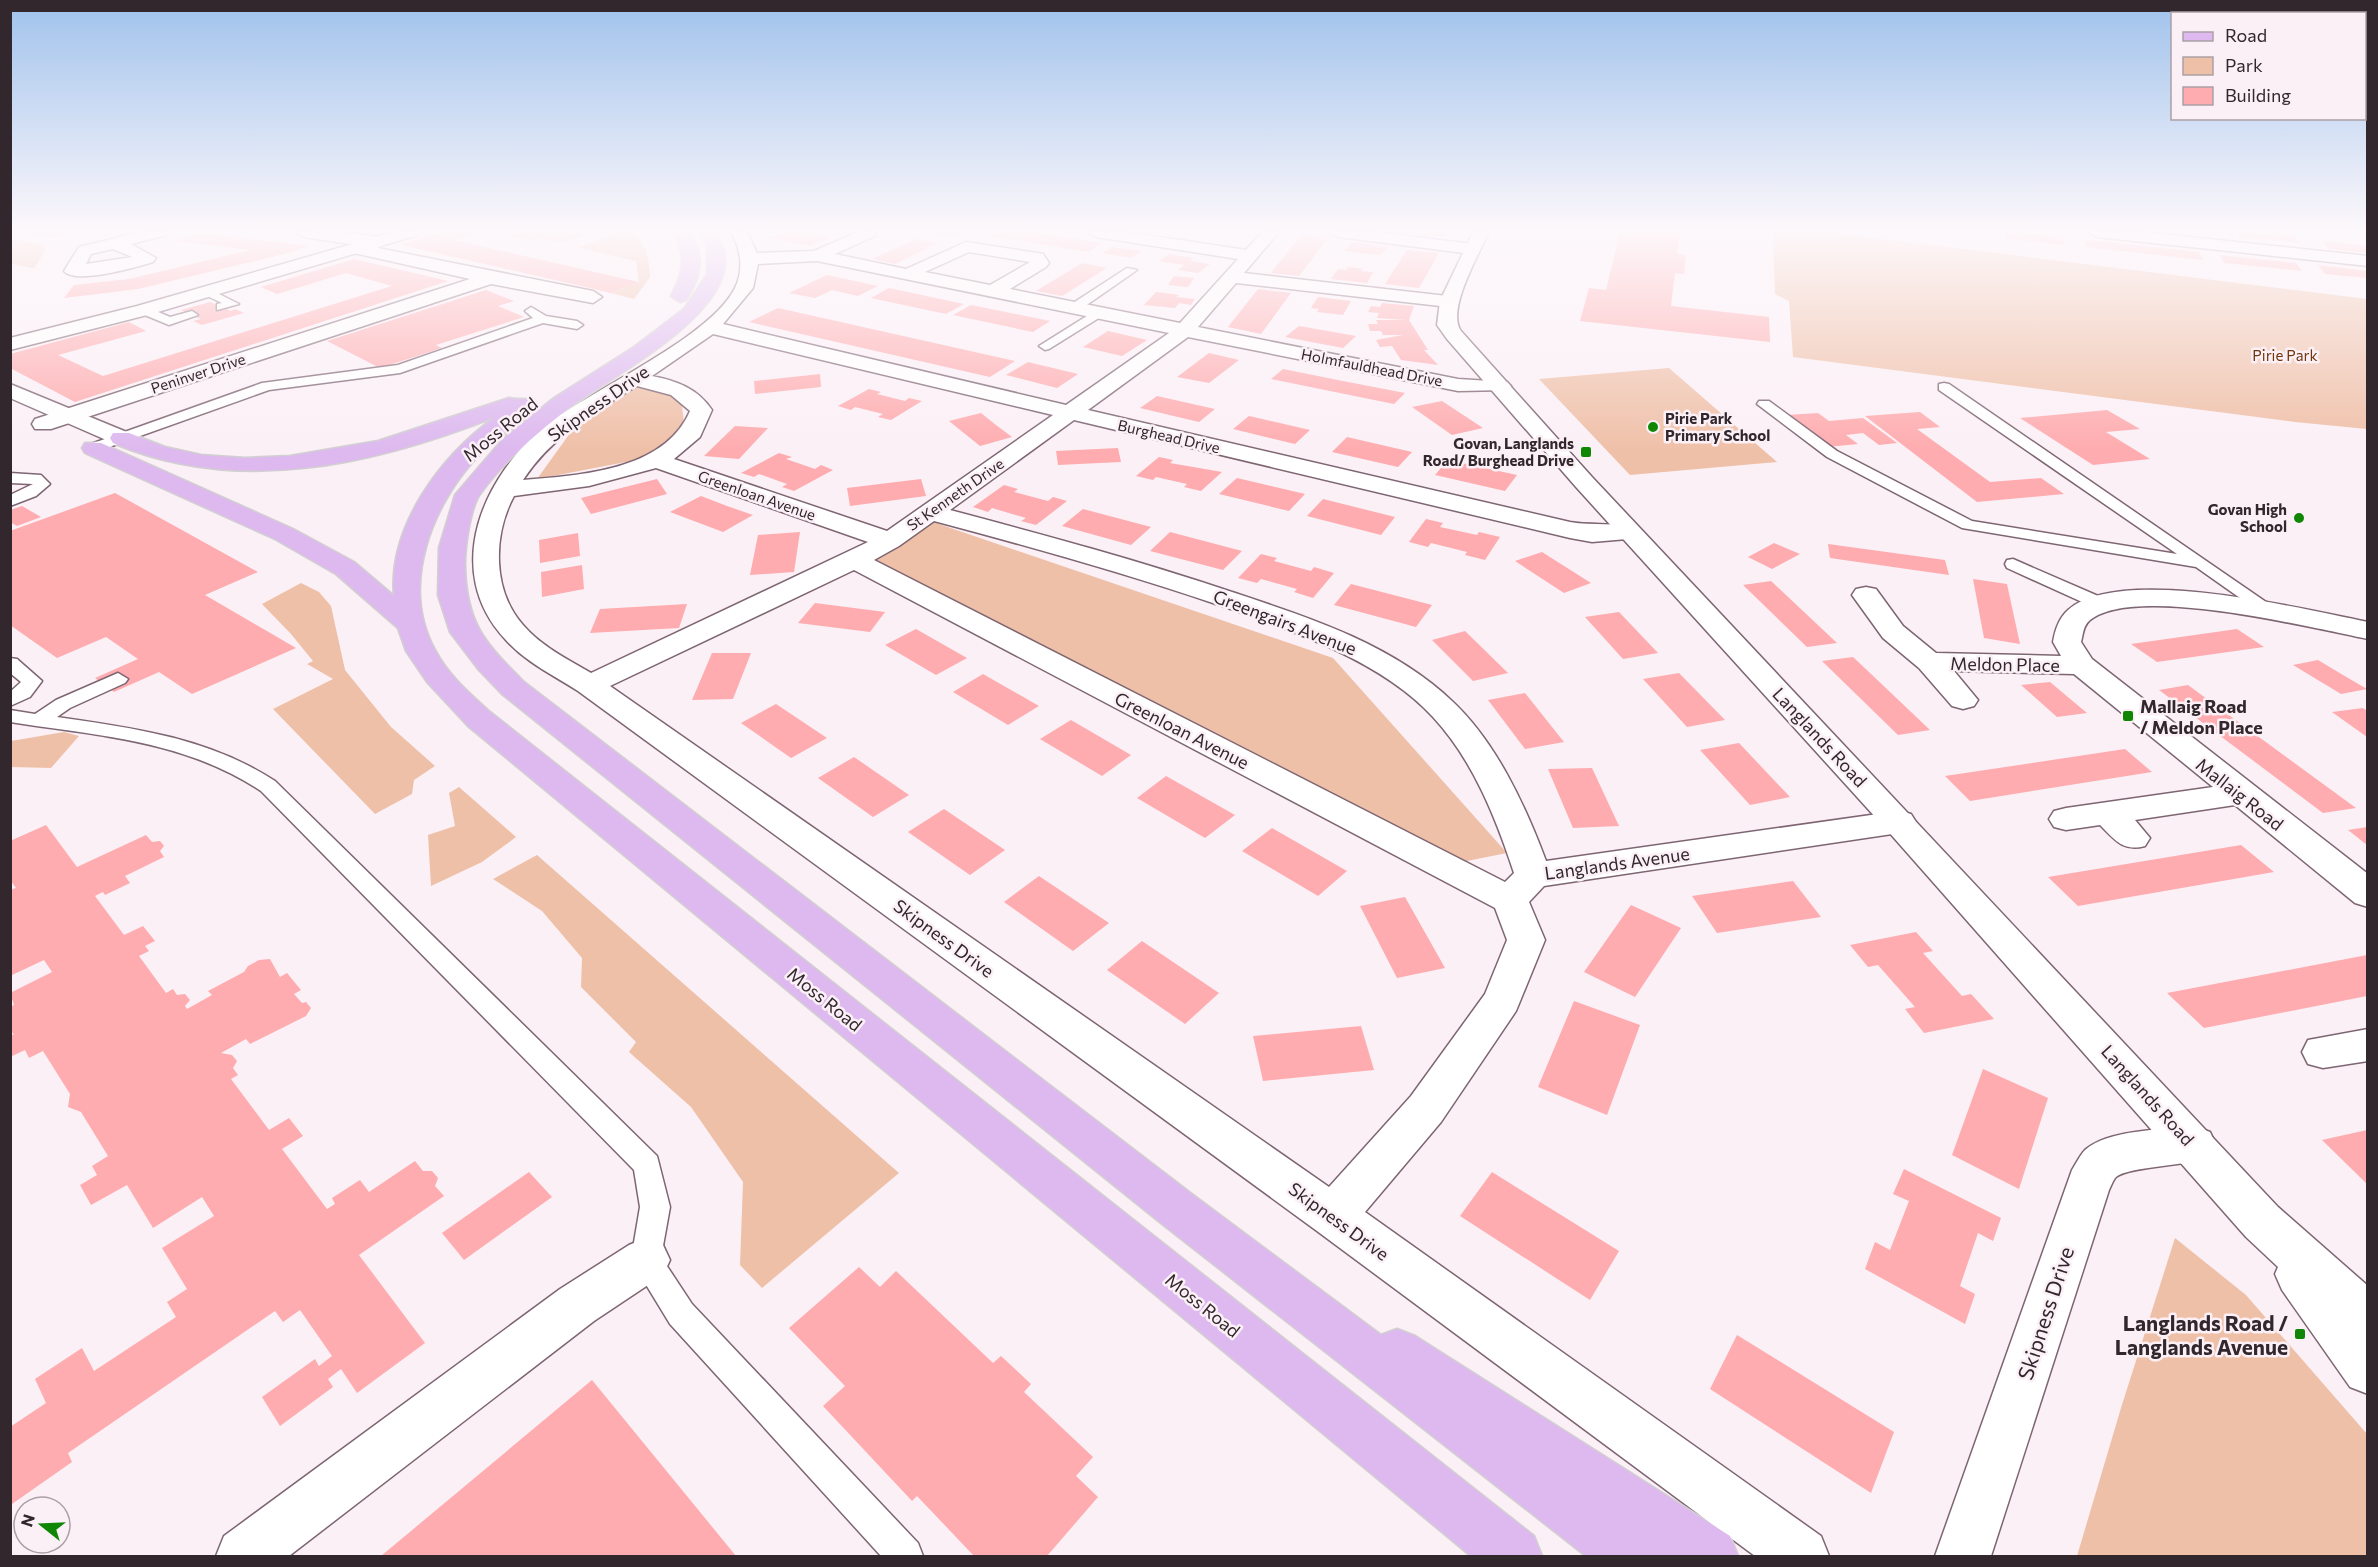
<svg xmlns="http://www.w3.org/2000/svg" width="2378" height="1567" font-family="Commissioner,sans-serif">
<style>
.green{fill:#efc0a8}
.building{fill:#feacaf}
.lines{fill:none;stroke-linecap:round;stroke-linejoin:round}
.lane-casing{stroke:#7e6572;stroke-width:3}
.street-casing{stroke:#7e6572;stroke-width:3}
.secondary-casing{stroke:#7e6572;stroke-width:3}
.primary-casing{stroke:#d2cfd1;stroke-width:3}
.lane{fill:#fff;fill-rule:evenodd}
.street{fill:#fff;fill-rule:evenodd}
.secondary{fill:#fff;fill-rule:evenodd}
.primary{fill:#ddb9ef;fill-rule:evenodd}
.poi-dot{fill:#0f8705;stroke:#fbf0f6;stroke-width:2}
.labels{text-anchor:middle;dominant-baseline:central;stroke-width:5;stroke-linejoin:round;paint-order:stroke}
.far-park-label{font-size:15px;fill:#74350c;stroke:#fbf0f6}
.far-street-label{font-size:15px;fill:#31272c;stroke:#fbf0f6}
.far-poi-label{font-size:15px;font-weight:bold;fill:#31272c;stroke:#fbf0f6;text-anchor:end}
.street-label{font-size:18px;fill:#31272c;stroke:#fbf0f6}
.poi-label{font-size:18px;font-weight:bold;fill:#31272c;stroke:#fbf0f6;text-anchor:start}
.near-street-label{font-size:21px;fill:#31272c;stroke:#fbf0f6}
.near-poi-label{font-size:21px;font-weight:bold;fill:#31272c;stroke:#fbf0f6;text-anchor:end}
</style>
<rect width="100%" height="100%" fill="#fbf0f6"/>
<g class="green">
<path d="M622,232C646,232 649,258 650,277L634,299L611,293L639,282L636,261L578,248Z"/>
<polygon points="1773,232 1827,232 2367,299 2367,429 2295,422 1793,357 1789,301 1775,294"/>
<polygon points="11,240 42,244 46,250 34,268 11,264"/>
<polygon points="1669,368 1777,462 1630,475 1539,379"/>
<polygon points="638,386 680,392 685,429 642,459 537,479 573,429"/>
<polygon points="930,521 1333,658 1507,853 1462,862 867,562"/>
<polygon points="301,583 319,592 331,606 345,670 391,727 435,766 414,780 412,794 375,814 273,709 333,679 307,664 313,661 291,634 262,604"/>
<polygon points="64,732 79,736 51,768 11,767 11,741"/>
<polygon points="459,787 516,837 482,862 431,886 428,835 455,826 449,793"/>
<polygon points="537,855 899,1173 762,1288 740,1265 743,1182 691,1107 629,1052 636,1042 581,987 582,958 542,911 493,879"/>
<polygon points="2175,1238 2246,1295 2367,1434 2367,1556 2077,1556 2121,1408"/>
</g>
<g class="building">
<polygon points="21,232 69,232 53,237"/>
<polygon points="440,232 476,232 454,240 639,282 611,293 402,245"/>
<polygon points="519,232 554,232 532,240 509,236"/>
<polygon points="559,232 592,232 563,243 541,238"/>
<polygon points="785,232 818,232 812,234 830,238 810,246 770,238"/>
<polygon points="934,232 965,232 955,237 931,234"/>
<polygon points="997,232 1030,232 1102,243 1089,252 991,236"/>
<polygon points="1422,232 1449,232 1446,237 1421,235"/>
<polygon points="1620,232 1680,232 1677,254 1686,255 1684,274 1675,273 1671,306 1769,317 1770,342 1580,321 1589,288 1606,290"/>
<polygon points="2005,232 2062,237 2065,245 2007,239"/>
<polygon points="2236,232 2295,236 2300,243 2239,237"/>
<polygon points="198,233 309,246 292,252 138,289 64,298 74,285 129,279 251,250 176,241"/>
<polygon points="1301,235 1328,238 1299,276 1271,273"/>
<polygon points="916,239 938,243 895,264 872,259"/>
<polygon points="2083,239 2199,252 2203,260 2086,247"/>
<polygon points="2322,241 2367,246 2367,253 2328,249"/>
<polygon points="1352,242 1388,247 1380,255 1344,251"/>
<polygon points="1112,247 1142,251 1131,258 1102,253"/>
<polygon points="1407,250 1439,253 1419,288 1385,284"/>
<polygon points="1169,254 1194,258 1190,261 1210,264 1198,273 1178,270 1185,265 1159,261"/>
<polygon points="2220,255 2296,263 2302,271 2224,263"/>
<polygon points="354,259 448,281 75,402 10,368 10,354 129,322 146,331 58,355 103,376 392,286 346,273 277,294 261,287"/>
<polygon points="1082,263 1107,268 1062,296 1036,291"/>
<polygon points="2318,265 2367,271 2367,278 2325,274"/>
<polygon points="1348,267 1363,269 1361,271 1373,272 1367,283 1331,279 1338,269 1346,270"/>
<polygon points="827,275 878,286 858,296 832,290 815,298 789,293"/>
<polygon points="1174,276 1194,278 1188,287 1168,285"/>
<polygon points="889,288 964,304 946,314 871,298"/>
<polygon points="1258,289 1291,293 1261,334 1228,327"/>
<polygon points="486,290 514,301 498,306 524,317 436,345 442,348 380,368 327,341"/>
<polygon points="1156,292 1179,295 1176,297 1195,299 1191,305 1179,303 1175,308 1144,305"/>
<polygon points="1318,297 1351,301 1343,315 1317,312 1319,309 1311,308"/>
<polygon points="210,302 231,311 235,309 244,313 202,325 193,321 201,319 181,310"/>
<polygon points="1382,303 1414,306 1409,320 1428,350 1424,350 1438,365 1401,360 1392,346 1380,347 1376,340 1403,335 1383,335 1381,331 1370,331 1368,324 1378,324 1376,320 1406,320 1377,318 1379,313 1368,312 1371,306 1380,307"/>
<polygon points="971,305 1050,321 1033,332 953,315"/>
<polygon points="778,308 1015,361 990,377 749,322"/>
<polygon points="1299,326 1356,336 1343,348 1285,337"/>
<polygon points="1108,331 1147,340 1122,356 1083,347"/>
<polygon points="1209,353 1239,360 1209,383 1177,377"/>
<polygon points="1028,362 1078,374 1057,388 1006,375"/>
<polygon points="1283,369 1343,381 1405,393 1394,404 1271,379"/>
<polygon points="820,374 821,387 755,394 754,381"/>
<polygon points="869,389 881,392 877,394 905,401 909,398 922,401 891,420 878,417 883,414 855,407 851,410 838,406"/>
<polygon points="1157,396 1215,409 1199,422 1140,408"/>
<polygon points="1442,401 1483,428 1452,435 1412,407"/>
<polygon points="2107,410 2140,429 2106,432 2150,459 2093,465 2020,418"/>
<polygon points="1920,412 1940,427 1917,429 1990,482 2041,478 2064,494 1977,502 1865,416"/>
<polygon points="981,413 996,425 1012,437 980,446 949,421"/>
<polygon points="1818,413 1829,421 1863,418 1897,443 1879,445 1863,433 1846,435 1858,444 1827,447 1787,415"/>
<polygon points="1249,416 1310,430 1295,444 1233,429"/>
<polygon points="735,426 768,428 739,459 704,456"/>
<polygon points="1347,437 1412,452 1398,467 1332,452"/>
<polygon points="1118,448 1121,462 1058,465 1056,451"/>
<polygon points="779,453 792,457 786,459 815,469 821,465 833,470 794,491 782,487 787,484 759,474 754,477 741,473"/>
<polygon points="1159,457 1173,460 1170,463 1222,472 1201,491 1184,487 1187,484 1156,477 1153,480 1136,476"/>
<polygon points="1448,460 1517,475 1505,491 1435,475"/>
<polygon points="1237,478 1305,494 1289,511 1219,494"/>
<polygon points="657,479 667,494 591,514 581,498"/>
<polygon points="921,479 926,496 850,506 847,488"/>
<polygon points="1004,485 1018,489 1014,492 1048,501 1053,497 1067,501 1036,525 1021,521 1026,518 992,508 988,512 973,507"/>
<polygon points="115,493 258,572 205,595 296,648 192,694 159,672 114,692 95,678 138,659 106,637 57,658 10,625 10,531"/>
<polygon points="701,496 727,506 753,515 723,532 670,512"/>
<polygon points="1323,499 1395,517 1381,535 1307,516"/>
<polygon points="22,506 41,517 17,526 10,522 10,510"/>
<polygon points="1083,509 1151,527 1131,545 1062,526"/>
<polygon points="1426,519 1443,523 1440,527 1477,535 1479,532 1500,537 1485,560 1465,555 1467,552 1431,543 1428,547 1409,542"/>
<polygon points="800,532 794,572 750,575 758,535"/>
<polygon points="1170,532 1242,551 1223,570 1150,551"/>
<polygon points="578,533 580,556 540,563 539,540"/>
<polygon points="1774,543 1800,554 1772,569 1748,557"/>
<polygon points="1828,544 1945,560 1949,575 1830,558"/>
<polygon points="1542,552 1591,583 1564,593 1515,561"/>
<polygon points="1261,554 1277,558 1274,561 1311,571 1314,567 1334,573 1313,598 1294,592 1297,589 1261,579 1257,583 1238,578"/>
<polygon points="582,565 584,589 542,597 541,572"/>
<polygon points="1973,579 2007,584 2020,644 1984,638"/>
<polygon points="1771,581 1837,643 1807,647 1743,585"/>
<polygon points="1351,584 1432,605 1416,627 1334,605"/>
<polygon points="815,603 885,612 870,632 798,623"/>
<polygon points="687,604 679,628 590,633 600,609"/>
<polygon points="1619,612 1658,653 1623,659 1585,617"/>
<polygon points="916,629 967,658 936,675 885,645"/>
<polygon points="2237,629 2264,647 2157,662 2131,644"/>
<polygon points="1465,631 1508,673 1473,681 1432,640"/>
<polygon points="712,653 751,653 733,699 692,700"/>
<polygon points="1853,657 1870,673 1930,730 1898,735 1822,661"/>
<polygon points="2318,660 2343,675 2367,689 2341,694 2293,665"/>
<polygon points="1679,673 1725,720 1687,727 1643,679"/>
<polygon points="983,674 1039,706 1008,725 953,692"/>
<polygon points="2050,682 2069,698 2087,713 2057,717 2021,685"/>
<polygon points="2188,685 2237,721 2356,808 2323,813 2159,690"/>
<polygon points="1525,693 1564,742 1525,749 1488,700"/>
<polygon points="776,704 827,738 791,758 741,723"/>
<polygon points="2363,708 2367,711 2367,737 2332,712"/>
<polygon points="1071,720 1131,755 1102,776 1040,739"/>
<polygon points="1739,743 1790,797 1750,805 1700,750"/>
<polygon points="2125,749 2152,772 1970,801 1945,776"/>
<polygon points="854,757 909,795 873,817 818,778"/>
<polygon points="1592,768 1619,826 1573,828 1548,769"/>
<polygon points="1166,776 1235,815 1205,838 1137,798"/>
<polygon points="944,809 1005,850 970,875 908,832"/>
<polygon points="46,825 77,867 146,835 152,842 160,841 164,846 160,851 164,857 125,876 130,883 105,895 103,892 95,896 124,935 143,926 155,941 145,946 149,951 139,956 166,993 173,989 177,995 185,994 190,1000 185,1006 187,1009 212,995 208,991 244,972 248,966 259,960 270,959 280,977 287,973 301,990 294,994 302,1003 306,1002 311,1008 306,1016 250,1044 246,1039 221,1053 232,1055 237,1061 233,1068 238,1075 231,1079 269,1130 289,1118 303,1136 282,1149 327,1209 335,1204 332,1198 360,1180 369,1192 415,1161 423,1171 432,1171 438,1178 435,1186 444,1196 359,1255 425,1343 357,1393 341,1369 328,1379 333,1387 280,1426 262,1397 315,1359 319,1366 332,1356 300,1310 283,1322 275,1311 68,1453 72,1462 12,1504 10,1427 46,1403 35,1379 82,1348 94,1371 176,1317 167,1302 187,1289 162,1248 214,1216 202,1197 153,1228 127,1185 91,1205 80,1185 97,1175 92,1166 108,1156 81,1112 68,1107 70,1094 43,1051 29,1058 25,1050 10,1057 10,1036 14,1034 10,1031 10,1007 14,1005 10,993 52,972 44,960 10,976 10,890 16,888 10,880 10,841"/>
<polygon points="2367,827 2367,845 2348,830"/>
<polygon points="1272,828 1347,871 1318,896 1242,851"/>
<polygon points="2241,845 2274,872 2078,906 2048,877"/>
<polygon points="1039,876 1109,923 1073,951 1004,902"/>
<polygon points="1793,881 1821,917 1717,933 1692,896"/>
<polygon points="1405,897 1445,968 1397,978 1360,906"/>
<polygon points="1631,905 1681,928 1635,997 1584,972"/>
<polygon points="1916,932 1933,951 1923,953 1962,996 1971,994 1994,1019 1924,1033 1905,1009 1915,1007 1878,965 1868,967 1850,945"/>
<polygon points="1142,941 1219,993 1185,1024 1107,970"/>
<polygon points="2367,955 2367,996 2204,1028 2167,993"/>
<polygon points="1574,1001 1640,1025 1607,1115 1538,1087"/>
<polygon points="1361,1026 1374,1070 1263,1081 1253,1036"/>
<polygon points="1983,1069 2048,1098 2019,1189 1952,1155"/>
<polygon points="2367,1130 2367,1184 2322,1140"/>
<polygon points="1904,1169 2001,1218 1993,1241 1978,1233 1960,1286 1975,1294 1965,1324 1865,1269 1875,1242 1890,1250 1909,1201 1893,1194"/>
<polygon points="529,1172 552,1197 464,1260 442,1233"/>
<polygon points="1492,1172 1619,1251 1590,1300 1460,1216"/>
<polygon points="859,1267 880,1287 896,1271 993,1363 1001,1356 1031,1384 1024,1392 1093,1457 1076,1476 1098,1497 1047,1556 974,1556 917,1496 912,1501 823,1406 845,1386 789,1328"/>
<polygon points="1737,1335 1894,1432 1871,1493 1710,1389"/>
<polygon points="592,1380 736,1556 381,1556"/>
</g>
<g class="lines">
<defs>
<g id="lane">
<polygon points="1127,268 1137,270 1078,311 1070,311 1070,305"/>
<polygon points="201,289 209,289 239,304 217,310 217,304 222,303 201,293"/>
<polygon points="144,306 170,317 192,311 198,315 169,325 140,313 140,307"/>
<polygon points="531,307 546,316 577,321 583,325 577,329 543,323 400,373 269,390 98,451 93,452 86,448 88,445 262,383 398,365 533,318 525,311"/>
<polygon points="1098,309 1102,310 1102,316 1049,349 1045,350 1039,346"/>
<polygon points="1944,383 1949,384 2282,613 2273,618 2267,617 2196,567 1962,528 1827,457 1757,404 1759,401 1769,401 1837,451 1972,521 2177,554 1939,390 1939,384"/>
<polygon points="10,473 41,475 50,484 36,496 10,506 10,495 33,484 10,483"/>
<polygon points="2013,559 2105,599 2108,603 2105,607 2093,607 2007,568 2005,564 2007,560"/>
<polygon points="10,658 17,659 42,681 30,697 10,706 10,692 21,682 10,673"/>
<path d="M118,673L128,679L125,683L70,708L57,717C134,728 209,738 275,781L657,1156L670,1207L661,1257L692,1304L918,1543L923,1556H881L670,1324L631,1260L640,1207L634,1170L261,791C184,740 99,736 10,722V710L35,714L56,700Z"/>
</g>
<g id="street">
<path d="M141,232H169L167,235L131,244L156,258L153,262C137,267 75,285 64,271L79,247ZM113,249L132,257L86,264L91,254Z"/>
<path d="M296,232C314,232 376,230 387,243L378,248L593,291L602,297L593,303L491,284L51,429H35L32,424L35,419L470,279L354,253L352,249L357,245L304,237Z"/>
<path d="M731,232H747L757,253L814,251L858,232H876L875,236L835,254L906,269L966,242L1037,253L1043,254L1049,263L1046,267L1010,289L1180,323L1238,259L1096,237L1088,232H1127L1246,250L1262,232H1279L1244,273L1456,297L1458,301L1449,307L1236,283L1198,327L1458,379L1507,382L1511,386L1507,390L1458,391L1188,337L1088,410L1570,522C1593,526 1617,522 1639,528L1643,533L1639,538L1592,542L1570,538L1074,420L950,510C1044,535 1137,560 1229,591C1307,617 1391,643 1452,701C1496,742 1525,805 1546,861L1899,811L1911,814L1916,822L1911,830L1899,833L1544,886L1529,902L1545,940L1516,1011L1441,1122L1365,1212L1821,1536L1829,1556H1755L1317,1231L578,691C553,675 525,662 505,639C441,570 483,474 549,423C595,388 711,337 735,288C744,270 741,249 731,232ZM969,252L1030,262L990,285L925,272ZM817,261L1169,333L1066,405L723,324L753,288L758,264ZM713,334L1053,415L887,531L674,459L700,437L712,410C697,388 677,381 652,376ZM637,386L671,395L690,411C664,471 581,475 523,480C551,437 594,412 637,386ZM656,468L868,542L591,673C567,659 541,646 523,625C492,590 493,535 514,496L589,486ZM934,521C1028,546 1121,572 1213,603C1285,628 1380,659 1433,717C1473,760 1496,818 1514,873L1505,882L874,560L899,546ZM854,570L1495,908L1507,940L1485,994L1411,1096L1329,1187L610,686Z"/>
<polygon points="1330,232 1377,232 1472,244 1480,249 1472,254 1338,237"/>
<polygon points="2089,232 2143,232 2368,256 2368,266 2097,237"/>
<path d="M1866,587L1876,589L1903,626L1936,653L2061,656L2053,642C2055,630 2059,618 2068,610C2120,564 2303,609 2368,622V639C2312,628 2132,583 2089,621C2083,626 2083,635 2081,642L2092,659L2368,874V907L2355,903L2235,805L2135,820L2150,838L2145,846C2123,852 2115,840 2100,825L2066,830L2054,827L2049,819L2054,811L2066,808L2213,787L2074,674L1954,671L1978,700L1974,706L1963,709L1952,706L1919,668L1883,638L1852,595L1856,589Z"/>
<polygon points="2368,1029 2368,1061 2323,1068 2308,1064 2302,1052 2308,1040"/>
<path d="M2194,1126L2210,1132L2216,1145L2210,1158C2189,1165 2127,1167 2116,1177C2113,1180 2111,1186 2109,1190L1991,1556H1935L2072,1170C2076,1164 2080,1155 2085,1150C2109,1129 2163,1130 2194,1126Z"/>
<polygon points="646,1238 663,1245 670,1260 663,1275 594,1321 289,1556 216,1556 224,1536 560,1289 629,1245"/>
</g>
<g id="secondary">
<polygon points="394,232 420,232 418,235 151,314 10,350 10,338 137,306"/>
<path d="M1473,232H1489C1479,254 1446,310 1461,331L1592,477L2278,1207L2368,1286V1394L2350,1387L2282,1290L2275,1274L2278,1267L2246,1237L1887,830L1576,487L1447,339L1437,325L1440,301Z"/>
<polygon points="10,384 129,433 132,438 129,443 113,443 10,398"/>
</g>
<g id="primary">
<path d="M672,232H689C706,253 701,278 686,300L680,302L671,296C684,272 687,255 672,232Z"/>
<path d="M699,232H715C766,300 610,376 568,409C536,434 504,461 480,494C470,509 465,547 465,565C466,623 484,642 524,682L1193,1195L1381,1335L1397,1329L1415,1336L1730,1536L1738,1556H1586L1161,1223L502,694L479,670L450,632L438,595L439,548L455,495L503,439L554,398L634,347L684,309L707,274V243Z"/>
<path d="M509,398C518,400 524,398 534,400L537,405C525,422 497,437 481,453C433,502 399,584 435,650C448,675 470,694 490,712L1534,1536L1542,1556H1471L468,726L427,682L406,651L398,628L336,574L275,539L85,453L82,448L85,443H101L293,529L354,562L394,596C388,526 441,456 495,417C373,465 238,496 113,443L110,438L113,433H129L165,447L201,455L245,458L290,456L378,441Z"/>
</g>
</defs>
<use href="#lane" class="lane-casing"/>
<use href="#street" class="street-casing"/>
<use href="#secondary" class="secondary-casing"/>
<use href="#primary" class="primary-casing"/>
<use href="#lane" class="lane"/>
<use href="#street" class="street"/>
<use href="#secondary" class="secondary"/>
<use href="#primary" class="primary"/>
</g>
<linearGradient id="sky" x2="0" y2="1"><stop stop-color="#a0c2ec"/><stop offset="0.51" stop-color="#fdf8fb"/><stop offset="1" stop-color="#fdf8fb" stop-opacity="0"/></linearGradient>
<rect width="2378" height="451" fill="url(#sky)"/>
<g class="poi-dot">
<circle cx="1653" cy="427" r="6"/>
<rect x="1580" y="446" width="12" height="12" rx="3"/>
<circle cx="2299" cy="518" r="6"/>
<rect x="2122" y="710" width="12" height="12" rx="3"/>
<rect x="2294" y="1328" width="12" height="12" rx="3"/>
</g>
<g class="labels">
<g class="far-park-label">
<text x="2285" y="355">Pirie Park</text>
</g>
<g class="far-street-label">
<text transform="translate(1372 367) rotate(11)">Holmfauldhead Drive</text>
<text transform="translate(198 373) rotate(-18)">Peninver Drive</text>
<text transform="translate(1169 436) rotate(13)">Burghead Drive</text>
<text transform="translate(955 494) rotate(-35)">St Kenneth Drive</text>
<text transform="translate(757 495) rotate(19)">Greenloan Avenue</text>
</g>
<g class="far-poi-label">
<text x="1665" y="418" text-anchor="start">Pirie Park<tspan x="1665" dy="17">Primary School</tspan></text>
<text x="1574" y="443">Govan, Langlands<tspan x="1574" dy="17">Road/ Burghead Drive</tspan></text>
<text x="2287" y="509">Govan High<tspan x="2287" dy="17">School</tspan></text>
</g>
<g class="street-label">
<text transform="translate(598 403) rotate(-35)">Skipness Drive</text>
<text transform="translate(500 429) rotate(-39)">Moss Road</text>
<text transform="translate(1285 622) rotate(21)">Greengairs Avenue</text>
<text transform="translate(2005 664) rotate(1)">Meldon Place</text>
<text transform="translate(1182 730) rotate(27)">Greenloan Avenue</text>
<text transform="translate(1820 737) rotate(47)">Langlands Road</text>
<text transform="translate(2240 794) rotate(38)">Mallaig Road</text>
<text transform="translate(1617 863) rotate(-8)">Langlands Avenue</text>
<text transform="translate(944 938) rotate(36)">Skipness Drive</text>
<text transform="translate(825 999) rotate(39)">Moss Road</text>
<text transform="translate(2148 1095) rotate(48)">Langlands Road</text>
<text transform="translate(1339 1221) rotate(36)">Skipness Drive</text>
<text transform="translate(1203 1305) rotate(39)">Moss Road</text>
</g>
<g class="poi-label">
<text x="2140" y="706">Mallaig Road<tspan x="2140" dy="21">/ Meldon Place</tspan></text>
</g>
<g class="near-street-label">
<text transform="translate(2045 1313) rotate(-72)">Skipness Drive</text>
</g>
<g class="near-poi-label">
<text x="2288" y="1322">Langlands Road /<tspan x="2288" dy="24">Langlands Avenue</tspan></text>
</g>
</g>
<rect width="2378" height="1567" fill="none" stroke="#31272c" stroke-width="24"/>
<rect x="2171" y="12" width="195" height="108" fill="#fbf0f6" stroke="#aaa0a5" stroke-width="1.5"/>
<rect x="2183" y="32" width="30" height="9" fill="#ddb9ef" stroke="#aaa0a5" stroke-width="1.5"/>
<text x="2225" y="42" font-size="18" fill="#31272c">Road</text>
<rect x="2183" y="57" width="30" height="18" fill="#efc0a8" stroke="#aaa0a5" stroke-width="1.5"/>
<text x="2225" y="72" font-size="18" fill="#31272c">Park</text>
<rect x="2183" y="87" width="30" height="18" fill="#feacaf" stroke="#aaa0a5" stroke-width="1.5"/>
<text x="2225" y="102" font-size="18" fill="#31272c">Building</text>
<g transform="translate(42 1525) rotate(288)"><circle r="28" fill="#fbf0f6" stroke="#aaa0a5" stroke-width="1.5"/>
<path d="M0-4.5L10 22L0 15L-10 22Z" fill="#0f8705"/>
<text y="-9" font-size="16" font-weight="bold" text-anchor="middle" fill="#31272c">N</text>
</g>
</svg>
